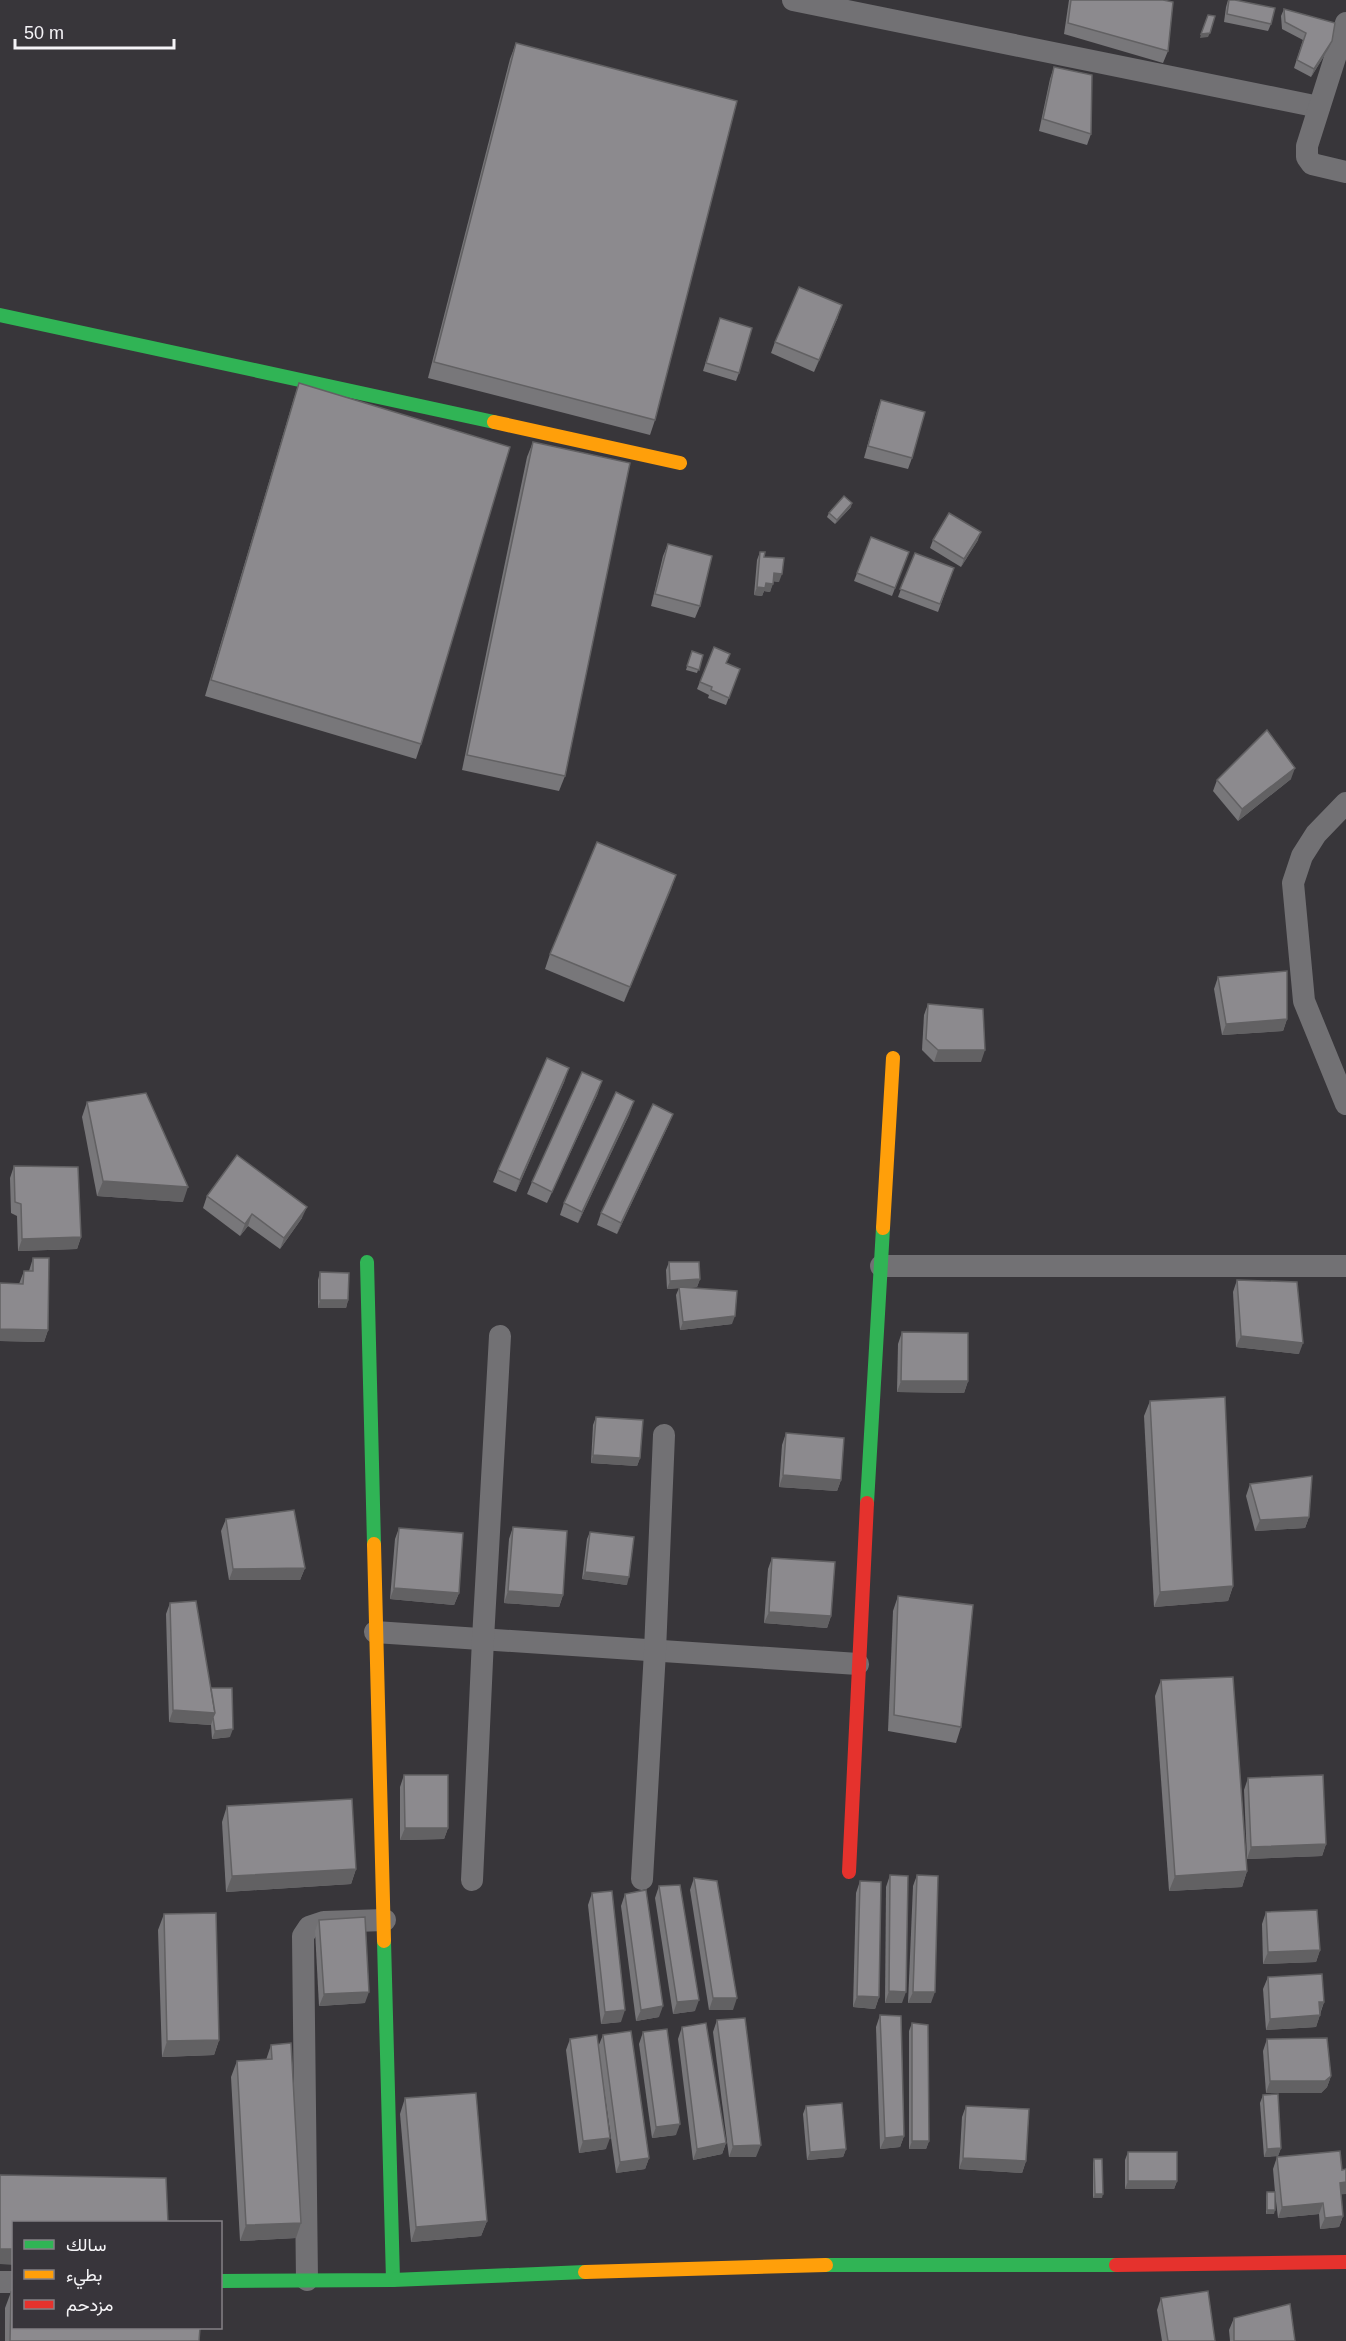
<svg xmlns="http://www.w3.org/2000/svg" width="1346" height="2341" font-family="Helvetica,Vazirmatn,sans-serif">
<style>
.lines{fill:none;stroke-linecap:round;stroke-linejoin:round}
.street{stroke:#727174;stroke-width:22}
.fast{stroke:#30b455;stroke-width:14}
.slow{stroke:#ff9f0a;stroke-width:14}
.jam{stroke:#e5322d;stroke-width:14}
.wall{fill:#78777a}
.shaded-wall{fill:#626163}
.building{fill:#8c8a8e;stroke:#626163;stroke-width:1.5}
</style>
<rect width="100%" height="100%" fill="#38363a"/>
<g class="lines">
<g class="street">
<polyline points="793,0 1319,107"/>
<polyline points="1346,23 1307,146 1307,157 1312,164 1346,172"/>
<polyline points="1346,803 1316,834 1302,856 1293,883 1304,1001 1346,1104"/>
<polyline points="881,1266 1346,1266"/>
<polyline points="375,1632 858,1664"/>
<polyline points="642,1879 655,1651 664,1435"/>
<polyline points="472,1880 483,1639 500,1336"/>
<polyline points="307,2280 303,1936 309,1927 324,1922 385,1920"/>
<polyline points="0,2282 14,2282"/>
</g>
<g class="fast">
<polyline points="0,315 494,422"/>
<polyline points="367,1262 374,1544"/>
<polyline points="867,1503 883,1228"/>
<polyline points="384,1941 393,2280"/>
<polyline points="826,2265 1116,2265"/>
<polyline points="220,2281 393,2280 585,2272"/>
</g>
<g class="slow">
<polyline points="494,422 680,463"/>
<polyline points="883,1228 893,1058"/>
<polyline points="374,1544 384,1941"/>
<polyline points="585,2272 826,2265"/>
</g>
<g class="jam">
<polyline points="849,1872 867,1503"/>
<polyline points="1116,2265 1346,2262"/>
</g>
</g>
<g class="wall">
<polygon points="1069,0 1163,0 1168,51 1163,63 1064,34"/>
<polygon points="1228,0 1271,24 1268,31 1224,22 1226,7"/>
<polygon points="1284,9 1329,48 1311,77 1294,68 1303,40 1282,29 1281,16"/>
<polygon points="516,43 655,420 650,435 428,378 510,59"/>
<polygon points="1054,67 1091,134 1087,145 1039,131 1050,79"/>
<polygon points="838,317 814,372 771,353 775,342"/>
<polygon points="717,326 739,373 736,381 703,371"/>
<polygon points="299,383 421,744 416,759 205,696 294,398"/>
<polygon points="881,400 912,458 908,469 864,458 877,411"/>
<polygon points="533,442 565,776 559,791 462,770 527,457"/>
<polygon points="851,507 835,524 827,517 829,513"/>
<polygon points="871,537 909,552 892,596 854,581"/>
<polygon points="933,540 978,540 961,567 930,548"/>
<polygon points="668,544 700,606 695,618 651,606 663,556"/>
<polygon points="760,552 764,557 779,582 773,581 770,592 764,591 762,596 754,595 757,560"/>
<polygon points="915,553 954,568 938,612 898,597"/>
<polygon points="714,647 727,663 740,669 726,705 708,698 709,695 697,689"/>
<polygon points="692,651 703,655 697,673 686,670"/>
<polygon points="1291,779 1238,821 1213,791 1217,780"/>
<polygon points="676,875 624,1002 545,969 550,954"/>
<polygon points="1218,977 1287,1019 1283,1031 1222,1035 1214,989"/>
<polygon points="928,1004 981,1062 934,1062 922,1050 924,1015"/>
<polygon points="565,1080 516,1192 493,1182 498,1170"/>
<polygon points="598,1093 547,1203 527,1194 532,1182"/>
<polygon points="87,1102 183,1202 97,1196 82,1117"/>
<polygon points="630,1113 578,1223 560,1215 564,1203"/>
<polygon points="673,1114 668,1126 617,1234 597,1225 601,1213"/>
<polygon points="14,1166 81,1237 77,1249 18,1251 17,1216 11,1213 10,1178"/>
<polygon points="207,1196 302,1218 280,1249 248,1226 240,1236 203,1208"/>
<polygon points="33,1258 48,1330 44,1342 0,1341 0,1283 19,1284 24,1271 29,1271"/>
<polygon points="669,1262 700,1279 697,1287 684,1288 732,1324 680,1330 676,1295 679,1288 667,1289 666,1270"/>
<polygon points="320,1272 348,1300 346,1308 318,1308 318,1280"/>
<polygon points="1237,1280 1299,1354 1236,1347 1233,1292"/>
<polygon points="902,1332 968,1381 964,1393 897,1392 898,1344"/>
<polygon points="1150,1401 1233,1586 1228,1601 1154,1607 1144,1416"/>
<polygon points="596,1417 640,1458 637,1466 591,1463 593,1425"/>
<polygon points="786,1433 841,1480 837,1491 779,1487 782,1445"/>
<polygon points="1250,1484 1309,1517 1305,1528 1255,1531 1246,1496"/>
<polygon points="226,1519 305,1568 300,1580 229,1580 221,1531"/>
<polygon points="513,1527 563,1595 559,1607 504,1603 509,1539"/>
<polygon points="399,1528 459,1593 454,1605 390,1599 395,1539"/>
<polygon points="590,1532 627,1585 582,1579 587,1539"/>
<polygon points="772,1558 831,1616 827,1628 764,1623 768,1569"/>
<polygon points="898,1596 961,1727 956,1743 888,1731 893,1611"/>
<polygon points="170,1603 211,1689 230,1737 212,1739 211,1725 169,1722 166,1614"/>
<polygon points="1161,1680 1247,1871 1242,1887 1169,1891 1155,1696"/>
<polygon points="404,1775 448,1828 444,1839 400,1840 400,1787"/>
<polygon points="1248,1778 1326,1844 1322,1856 1247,1859 1244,1790"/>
<polygon points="227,1806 356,1869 351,1884 226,1892 222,1822"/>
<polygon points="890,1875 902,2003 885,2003 886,1887"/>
<polygon points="917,1875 931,2003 908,2003 913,1886"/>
<polygon points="694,1878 733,2010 709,2010 690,1890"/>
<polygon points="860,1881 879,1997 875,2009 853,2007 856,1893"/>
<polygon points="659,1886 695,2011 673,2014 655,1898"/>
<polygon points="592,1893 621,2022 601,2024 588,1905"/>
<polygon points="625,1894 659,2017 636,2021 621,1906"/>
<polygon points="1266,1912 1320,1950 1316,1962 1263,1964 1262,1924"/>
<polygon points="164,1914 219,2040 214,2055 162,2057 158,1930"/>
<polygon points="319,1920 365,2003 319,2006 315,1931"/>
<polygon points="1268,1977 1324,2002 1316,2027 1266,2030 1263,1989"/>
<polygon points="880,2015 904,2136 900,2147 880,2149 876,2027"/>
<polygon points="717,2020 756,2157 729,2157 713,2032"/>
<polygon points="912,2023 929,2141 926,2149 909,2149 909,2031"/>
<polygon points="682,2027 726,2143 722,2154 693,2160 678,2039"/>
<polygon points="643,2032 676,2135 652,2138 639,2044"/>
<polygon points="603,2035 649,2158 645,2169 616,2173 599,2054 606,2149 579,2153 566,2050 570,2039 598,2047"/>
<polygon points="1267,2039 1331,2076 1327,2087 1321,2093 1266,2093 1263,2051"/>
<polygon points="271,2045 296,2238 240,2241 231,2077 237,2061 266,2060"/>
<polygon points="1263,2095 1281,2148 1278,2156 1264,2157 1260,2103"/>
<polygon points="405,2098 487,2221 481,2236 411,2242 400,2114"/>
<polygon points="806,2106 846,2149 843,2157 807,2160 803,2114"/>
<polygon points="966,2106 1026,2161 1022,2173 959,2169 962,2117"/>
<polygon points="1128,2152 1177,2181 1174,2189 1125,2189 1125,2160"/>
<polygon points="1277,2157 1341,2194 1343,2216 1339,2227 1320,2229 1319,2214 1278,2218 1275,2193 1274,2214 1266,2214 1266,2196 1267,2192 1275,2192 1273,2169"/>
<polygon points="1094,2159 1102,2198 1093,2198 1093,2163"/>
<polygon points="11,2292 199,2341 5,2341 5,2308"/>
<polygon points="1161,2298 1215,2341 1162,2341 1157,2310"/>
<polygon points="1234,2318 1295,2341 1230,2341 1229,2330"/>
</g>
<g class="shaded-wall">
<polygon points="1210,33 1208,37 1200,38 1201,34"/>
<polygon points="1332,41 1329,48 1311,77 1314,69"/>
<polygon points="842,305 838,317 814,372 819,360"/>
<polygon points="852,503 851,507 835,524 837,520"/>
<polygon points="981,532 978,540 961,567 964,559"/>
<polygon points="774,573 782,574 779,582 771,581"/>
<polygon points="766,583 773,584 770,592 764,591 762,596 754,595 757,587"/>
<polygon points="1295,768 1291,779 1238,821 1242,809"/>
<polygon points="676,875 671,890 624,1002 630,987"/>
<polygon points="1287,1019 1283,1031 1222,1035 1226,1024"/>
<polygon points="938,1050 985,1050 981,1062 934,1062"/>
<polygon points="569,1068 565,1080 516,1192 520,1180"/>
<polygon points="602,1081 598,1093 547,1203 552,1192"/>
<polygon points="634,1101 630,1113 578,1223 582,1212"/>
<polygon points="673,1114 668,1126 617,1234 621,1223"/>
<polygon points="103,1181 188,1187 183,1202 97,1196"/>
<polygon points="307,1207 302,1218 280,1249 284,1238"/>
<polygon points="252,1214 248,1226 240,1236 245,1224"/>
<polygon points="81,1237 77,1249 18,1251 22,1239"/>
<polygon points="700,1279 697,1287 667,1289 670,1281"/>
<polygon points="320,1300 348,1300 346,1308 318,1308"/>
<polygon points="735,1316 732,1324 680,1330 683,1322"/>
<polygon points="0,1329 48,1330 44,1342 0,1341"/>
<polygon points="1241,1336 1303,1343 1299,1354 1236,1347"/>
<polygon points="901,1381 968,1381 964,1393 897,1392"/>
<polygon points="593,1455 640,1458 637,1466 591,1463"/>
<polygon points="783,1475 841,1480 837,1491 779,1487"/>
<polygon points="1309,1517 1305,1528 1255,1531 1260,1520"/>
<polygon points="305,1568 300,1580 229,1580 233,1569"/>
<polygon points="585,1572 629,1577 627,1585 582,1579"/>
<polygon points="1233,1586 1228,1601 1154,1607 1160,1592"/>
<polygon points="394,1588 459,1593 454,1605 390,1599"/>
<polygon points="508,1591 563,1595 559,1607 504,1603"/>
<polygon points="769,1612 831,1616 827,1628 764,1623"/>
<polygon points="173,1710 215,1713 211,1725 169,1722"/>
<polygon points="233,1729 230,1737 212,1739 215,1731"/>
<polygon points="405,1828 448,1828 444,1839 400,1840"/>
<polygon points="1326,1844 1322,1856 1247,1859 1251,1847"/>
<polygon points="356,1869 351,1884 226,1892 232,1876"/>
<polygon points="1247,1871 1242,1887 1169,1891 1175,1876"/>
<polygon points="1320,1950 1316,1962 1263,1964 1268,1952"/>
<polygon points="889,1991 906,1992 902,2003 885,2003"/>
<polygon points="369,1992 365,2003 319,2006 324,1994"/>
<polygon points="913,1992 935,1992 931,2003 908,2003"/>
<polygon points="857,1996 879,1997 875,2009 853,2007"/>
<polygon points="713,1998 737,1998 733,2010 709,2010"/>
<polygon points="699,2000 695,2011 673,2014 677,2002"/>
<polygon points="1319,2002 1324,2002 1320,2013"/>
<polygon points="663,2006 659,2017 636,2021 641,2010"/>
<polygon points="625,2010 621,2022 601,2024 605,2012"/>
<polygon points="1320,2015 1316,2027 1266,2030 1270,2019"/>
<polygon points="219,2040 214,2055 162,2057 167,2041"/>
<polygon points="1331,2076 1327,2087 1321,2093 1266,2093 1270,2081"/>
<polygon points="680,2124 676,2135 652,2138 656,2127"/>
<polygon points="904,2136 900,2147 880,2149 885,2138"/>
<polygon points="610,2138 606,2149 579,2153 583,2141"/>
<polygon points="912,2141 929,2141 926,2149 909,2149"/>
<polygon points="726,2143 722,2154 693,2160 697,2149"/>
<polygon points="761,2145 756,2157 729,2157 733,2146"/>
<polygon points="1281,2148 1278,2156 1264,2157 1267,2149"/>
<polygon points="846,2149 843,2157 807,2160 810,2152"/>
<polygon points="649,2158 645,2169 616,2173 620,2162"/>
<polygon points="963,2158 1026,2161 1022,2173 959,2169"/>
<polygon points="1128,2181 1177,2181 1174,2189 1125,2189"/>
<polygon points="1346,2182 1346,2194 1335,2195 1340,2183"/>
<polygon points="1095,2194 1103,2194 1102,2198 1093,2198"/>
<polygon points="1323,2203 1319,2214 1278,2218 1282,2207"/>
<polygon points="1267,2210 1275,2210 1274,2214 1266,2214"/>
<polygon points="1343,2216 1339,2227 1320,2229 1325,2218"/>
<polygon points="487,2221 481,2236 411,2242 416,2227"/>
<polygon points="301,2223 296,2238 240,2241 246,2225"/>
<polygon points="0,2249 14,2249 14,2265 0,2264"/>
</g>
<g class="building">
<polygon points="1071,0 1163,0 1173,2 1168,51 1068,23"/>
<polygon points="1229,0 1235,0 1275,8 1271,24 1227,14"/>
<polygon points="1284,9 1335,23 1332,41 1314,69 1297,60 1306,33 1285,22"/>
<polygon points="1208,15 1215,16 1210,33 1201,34"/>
<polygon points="516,43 737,101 655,420 434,362"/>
<polygon points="1054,67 1092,75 1091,134 1043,119"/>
<polygon points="799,287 842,305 819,360 775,342"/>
<polygon points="720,318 752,328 739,373 706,363"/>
<polygon points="299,383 510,447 421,744 211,680"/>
<polygon points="881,400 925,412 912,458 868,446"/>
<polygon points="533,442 630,463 565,776 467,755"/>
<polygon points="844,496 852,503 837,520 829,513"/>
<polygon points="949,513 981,532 964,559 933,540"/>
<polygon points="871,537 909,552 895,588 857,573"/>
<polygon points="668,544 712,556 700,606 655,594"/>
<polygon points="760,552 765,552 764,557 784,558 782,574 774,573 773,584 766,583 765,588 757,587"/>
<polygon points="915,553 954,568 940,604 900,589"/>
<polygon points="714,647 730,654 726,663 740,669 729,698 711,690 712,687 700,682"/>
<polygon points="692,651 703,655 699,670 687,666"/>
<polygon points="1267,730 1295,768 1242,809 1217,780"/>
<polygon points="597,842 676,875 630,987 550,954"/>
<polygon points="1287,971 1287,1019 1226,1024 1218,977"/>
<polygon points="928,1004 983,1009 985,1050 938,1050 926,1039"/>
<polygon points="547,1058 569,1068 520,1180 498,1170"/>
<polygon points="582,1072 602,1081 552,1192 532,1182"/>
<polygon points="616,1092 634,1101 582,1212 564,1203"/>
<polygon points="146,1093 188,1187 103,1181 87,1102"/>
<polygon points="653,1104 673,1114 621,1223 601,1213"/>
<polygon points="237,1155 307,1207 284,1238 252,1214 245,1224 207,1196"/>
<polygon points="14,1166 78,1167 81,1237 22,1239 21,1204 15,1202"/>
<polygon points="33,1258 49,1258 48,1330 0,1329 0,1283 23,1284 24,1271 33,1271"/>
<polygon points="669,1262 699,1262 700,1279 670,1281"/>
<polygon points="320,1272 349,1273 348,1300 320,1300"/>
<polygon points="1237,1280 1297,1282 1303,1343 1241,1336"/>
<polygon points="679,1287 737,1291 735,1316 683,1322"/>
<polygon points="902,1332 968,1333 968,1381 901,1381"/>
<polygon points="1225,1397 1233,1586 1160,1592 1150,1401"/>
<polygon points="596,1417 643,1420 640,1458 593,1455"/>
<polygon points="786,1433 844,1438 841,1480 783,1475"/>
<polygon points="1312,1476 1309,1517 1260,1520 1250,1484"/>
<polygon points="294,1510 305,1568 233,1569 226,1519"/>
<polygon points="513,1527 567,1531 563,1595 508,1591"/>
<polygon points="399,1528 463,1533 459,1593 394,1588"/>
<polygon points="590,1532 634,1537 629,1577 585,1572"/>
<polygon points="772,1558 835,1562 831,1616 769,1612"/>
<polygon points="898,1596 973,1605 961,1727 894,1715"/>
<polygon points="196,1601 215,1713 173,1710 170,1603"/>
<polygon points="1233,1677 1247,1871 1175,1876 1161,1680"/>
<polygon points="211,1688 232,1688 233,1729 215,1731 213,1717 215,1713"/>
<polygon points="404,1775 448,1775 448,1828 405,1828"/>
<polygon points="1323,1775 1326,1844 1251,1847 1248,1778"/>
<polygon points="352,1799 356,1869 232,1876 227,1806"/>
<polygon points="890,1875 908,1876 906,1992 889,1991"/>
<polygon points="917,1875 938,1876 935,1992 913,1992"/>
<polygon points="694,1878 717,1881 737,1998 713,1998"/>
<polygon points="860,1881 881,1882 879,1997 857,1996"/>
<polygon points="680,1885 699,2000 677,2002 659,1886"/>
<polygon points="646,1890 663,2006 641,2010 625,1894"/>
<polygon points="612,1891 625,2010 605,2012 592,1893"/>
<polygon points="1317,1910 1320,1950 1268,1952 1266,1912"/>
<polygon points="216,1913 219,2040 167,2041 164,1914"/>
<polygon points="365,1917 369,1992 324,1994 319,1920"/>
<polygon points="1322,1974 1324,2002 1319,2002 1320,2015 1270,2019 1268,1977"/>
<polygon points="880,2015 901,2016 904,2136 885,2138"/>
<polygon points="745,2018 761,2145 733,2146 717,2020"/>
<polygon points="706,2023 726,2143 697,2149 682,2027"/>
<polygon points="912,2023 928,2025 929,2141 912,2141"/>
<polygon points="667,2029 680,2124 656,2127 643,2032"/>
<polygon points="631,2031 649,2158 620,2162 603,2035"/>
<polygon points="597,2035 610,2138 583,2141 570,2039"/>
<polygon points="1327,2038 1331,2076 1325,2081 1270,2081 1267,2039"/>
<polygon points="291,2043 301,2223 246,2225 237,2061 272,2059 271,2045"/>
<polygon points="476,2093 487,2221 416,2227 405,2098"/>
<polygon points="1278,2094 1281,2148 1267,2149 1263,2095"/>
<polygon points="842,2103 846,2149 810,2152 806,2106"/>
<polygon points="966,2106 1029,2109 1026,2161 963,2158"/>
<polygon points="1340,2151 1342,2170 1346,2169 1346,2182 1340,2183 1343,2216 1325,2218 1323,2203 1282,2207 1277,2157"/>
<rect x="1128" y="2152" width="49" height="29"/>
<polygon points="1094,2159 1102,2159 1103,2194 1095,2194"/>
<polygon points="0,2175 166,2178 168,2223 14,2223 14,2249 0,2249"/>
<rect x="1267" y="2192" width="8" height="18"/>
<polygon points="1208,2291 1215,2341 1168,2341 1161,2298"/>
<polygon points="11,2292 14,2292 14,2328 200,2328 199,2341 10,2341"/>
<polygon points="1290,2304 1295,2341 1234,2341 1234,2318"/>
</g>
<rect x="12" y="2221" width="210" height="108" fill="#38353b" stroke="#848186" stroke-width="1.5"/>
<rect x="24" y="2240" width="30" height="9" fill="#30b455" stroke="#848186" stroke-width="1.5"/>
<text x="66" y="2251" font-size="18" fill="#f5f4f7">سالك</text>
<rect x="24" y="2270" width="30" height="9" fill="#ff9f0a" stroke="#848186" stroke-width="1.5"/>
<text x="66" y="2281" font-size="18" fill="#f5f4f7">بطيء</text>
<rect x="24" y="2300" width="30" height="9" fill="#e5322d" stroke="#848186" stroke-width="1.5"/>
<text x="66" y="2311" font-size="18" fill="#f5f4f7">مزدحم</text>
<path d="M15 39v9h159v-9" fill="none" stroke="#f5f4f7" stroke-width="3"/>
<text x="24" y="39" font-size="18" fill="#f5f4f7" stroke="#38353b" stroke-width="4.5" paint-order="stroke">50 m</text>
</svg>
